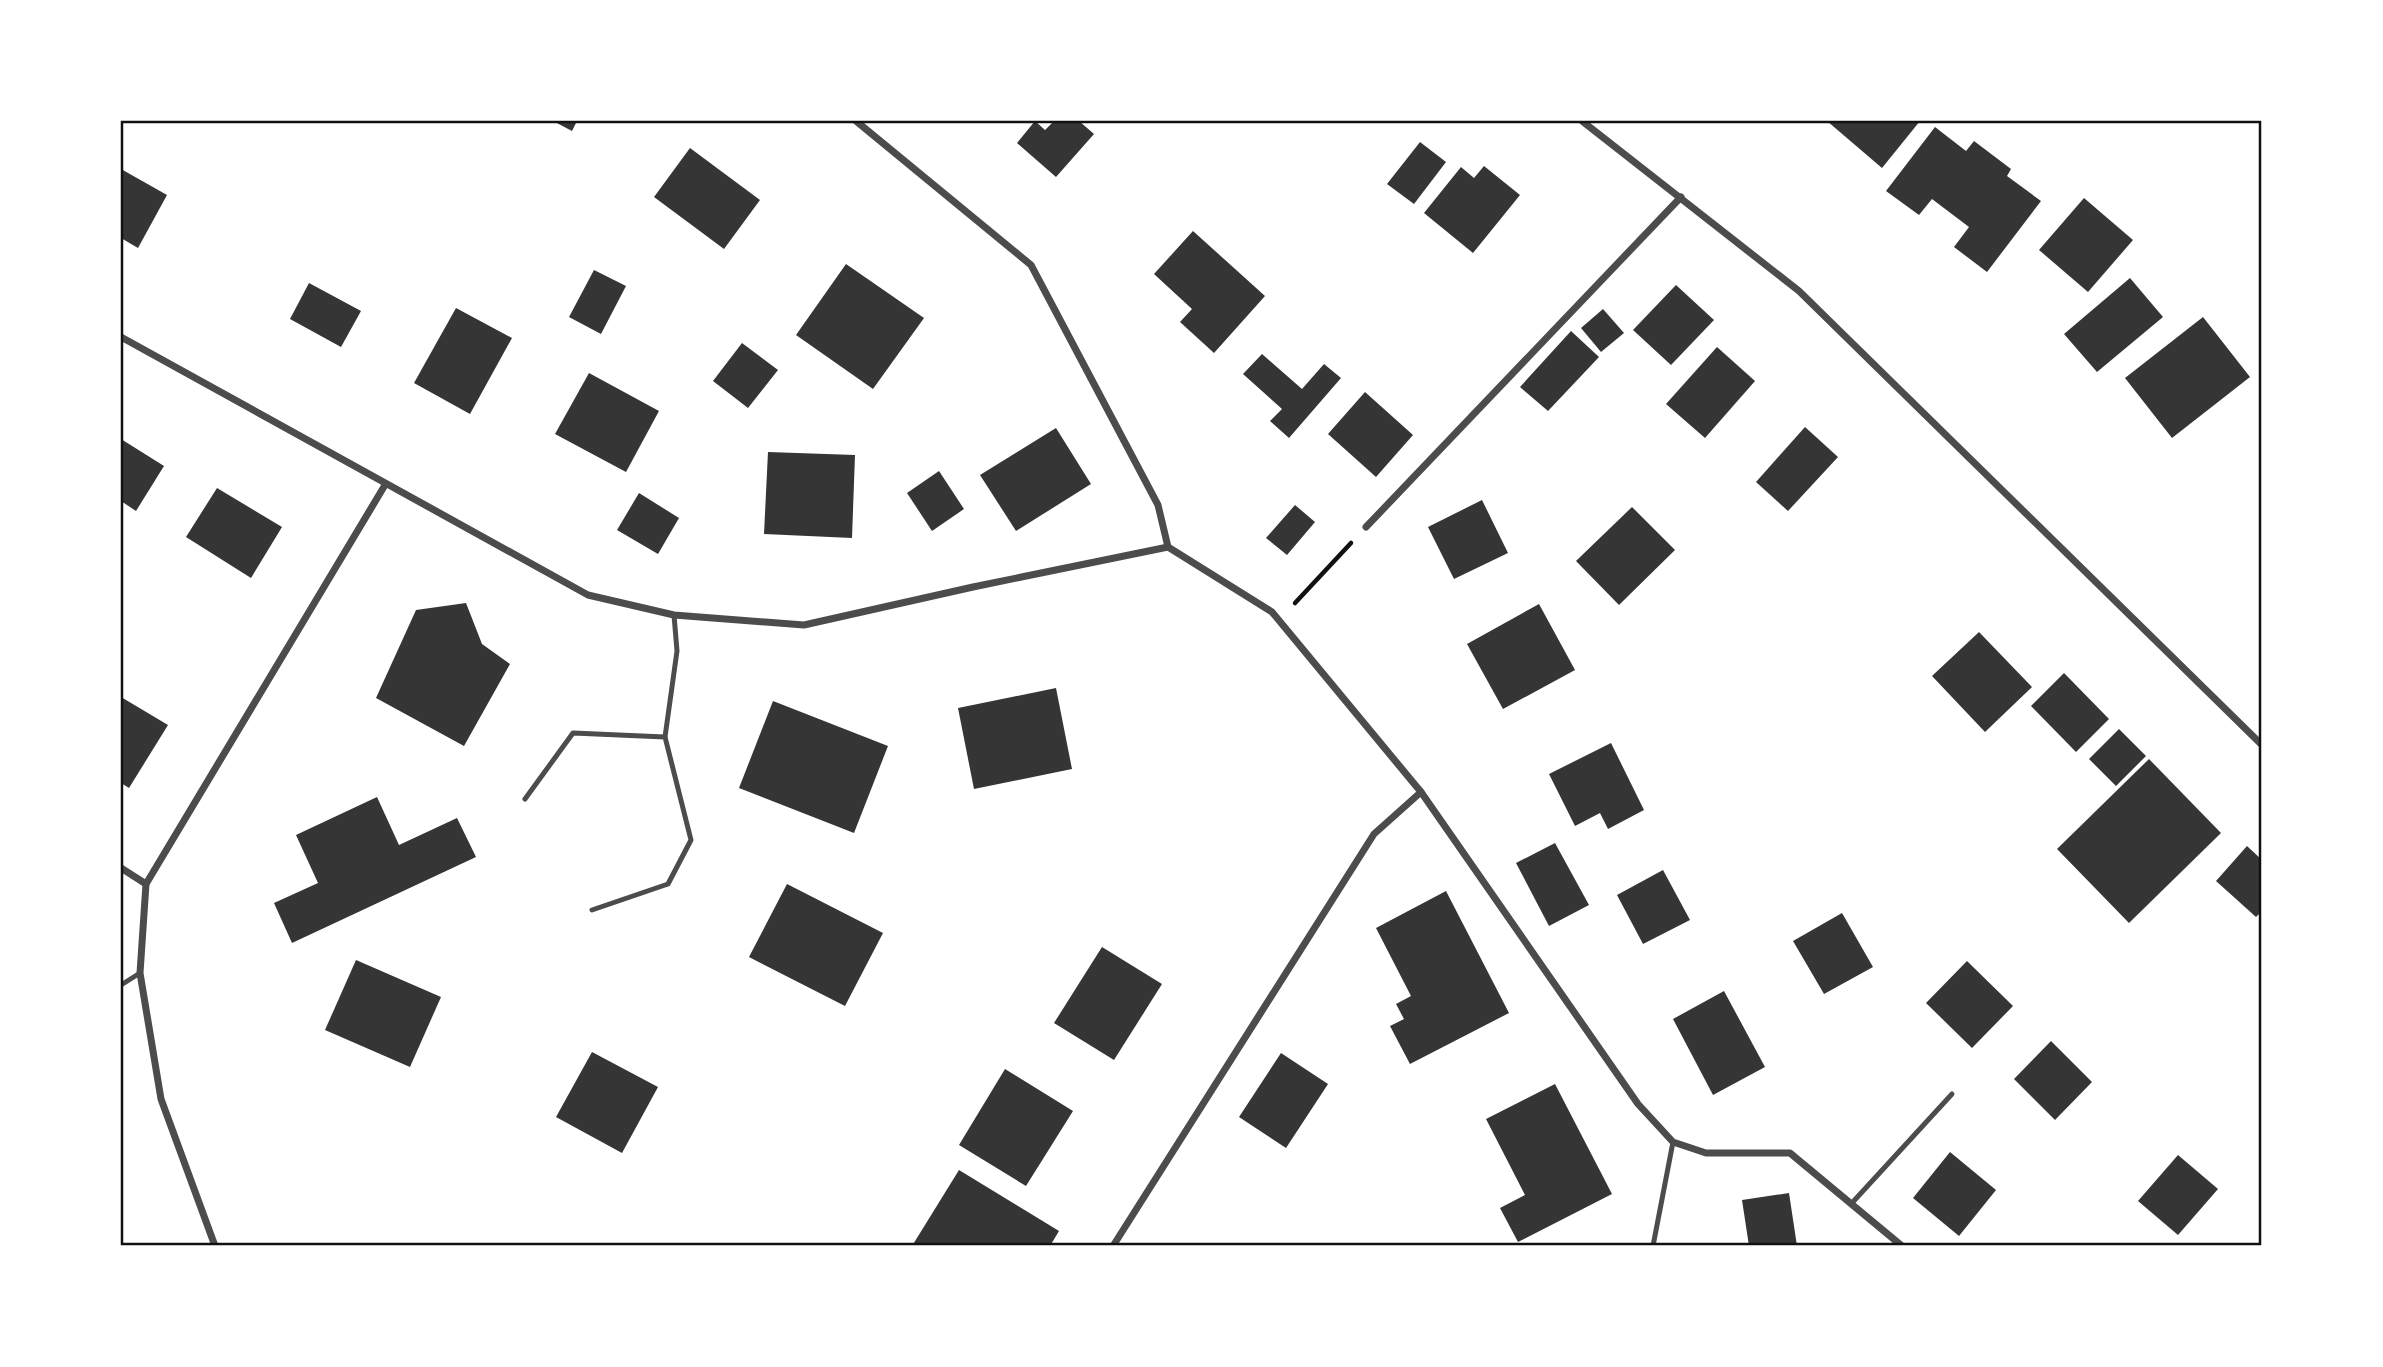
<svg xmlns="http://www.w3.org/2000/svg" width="2383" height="1367" font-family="'Playfair Display',serif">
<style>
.building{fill:#353535}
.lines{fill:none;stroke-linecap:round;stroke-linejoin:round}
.path{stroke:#111;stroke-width:4.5}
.service{stroke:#4c4c4c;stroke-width:5}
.minor{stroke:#4c4c4c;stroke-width:7}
.neatline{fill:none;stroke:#111;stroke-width:2.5}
</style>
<rect width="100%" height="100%" fill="#fff"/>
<g class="building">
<polygon points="553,121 577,121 572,131"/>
<polygon points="1035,121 1045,130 1054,121 1079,121 1094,134 1056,177 1017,143"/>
<polygon points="1827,121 1920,121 1882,168"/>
<polygon points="1935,127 1966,151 1974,141 2011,169 2007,176 2041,201 1987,272 1954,247 1969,227 1932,199 1919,215 1886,191"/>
<polygon points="1420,142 1446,162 1414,204 1387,184"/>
<polygon points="690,148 760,200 724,249 654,197"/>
<polygon points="1484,166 1520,195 1473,253 1424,213 1461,167 1474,178"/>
<polygon points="121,169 167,195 138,248 121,238"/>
<polygon points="2084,198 2133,240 2088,292 2039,250"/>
<polygon points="1193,231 1265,296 1214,353 1180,322 1192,309 1154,274"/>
<polygon points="846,264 924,318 873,389 796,335"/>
<polygon points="594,270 626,286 601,334 569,317"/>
<polygon points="2130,278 2163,317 2097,372 2064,334"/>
<polygon points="309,283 361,311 341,347 290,319"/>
<polygon points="1676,285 1714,320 1671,365 1633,330"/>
<polygon points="456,308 512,338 470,414 414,383"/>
<polygon points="1603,309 1624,333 1601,352 1581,328"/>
<polygon points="2203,317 2250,377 2172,438 2125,378"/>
<polygon points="1571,331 1599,357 1548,411 1520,387"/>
<polygon points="742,343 778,370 748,408 713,381"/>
<polygon points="1717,347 1755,381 1705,438 1666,404"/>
<polygon points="1262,354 1302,389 1324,364 1341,378 1289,438 1270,421 1282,409 1243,374"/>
<polygon points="589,373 659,411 626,472 555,434"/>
<polygon points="1365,392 1413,435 1376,477 1328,434"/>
<polygon points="1805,427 1838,457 1788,511 1756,482"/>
<polygon points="1056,428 1091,484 1016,531 980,475"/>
<polygon points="121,439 164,466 136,511 121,501"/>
<polygon points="768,452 855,455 852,538 764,534"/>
<polygon points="939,471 964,509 932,531 907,493"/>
<polygon points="217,488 282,527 251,578 186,537"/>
<polygon points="639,493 679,518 658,554 617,530"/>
<polygon points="1482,500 1508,553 1454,579 1428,527"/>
<polygon points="1295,505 1315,522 1287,555 1266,538"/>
<polygon points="1632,507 1675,550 1619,605 1576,561"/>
<polygon points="466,603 482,644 510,664 464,746 376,698 416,610"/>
<polygon points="1539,604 1575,670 1503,709 1467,644"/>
<polygon points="1979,632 2032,687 1985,732 1932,676"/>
<polygon points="2064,673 2109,719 2076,752 2031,706"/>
<polygon points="1056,688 1072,769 974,789 958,708"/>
<polygon points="121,697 168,725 129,788 121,783"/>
<polygon points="773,701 888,746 854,833 739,788"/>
<polygon points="2119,729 2146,756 2116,786 2089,759"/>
<polygon points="1611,743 1644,810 1608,829 1600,813 1575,826 1549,774"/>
<polygon points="2149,759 2221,833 2129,923 2057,849"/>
<polygon points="377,797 399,845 457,818 476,857 292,943 274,903 318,883 296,835"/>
<polygon points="1555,843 1589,905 1549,926 1516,863"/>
<polygon points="2247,846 2262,860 2262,911 2256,917 2216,881"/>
<polygon points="1663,870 1690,920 1643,944 1617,895"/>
<polygon points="787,884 883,933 845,1006 749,957"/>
<polygon points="1446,891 1509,1013 1410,1064 1390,1026 1404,1019 1396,1004 1411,996 1376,928"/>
<polygon points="1842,913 1873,967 1824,994 1793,941"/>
<polygon points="1102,947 1162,984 1114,1060 1054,1023"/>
<polygon points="356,960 441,997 410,1067 325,1030"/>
<polygon points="1967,961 2013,1006 1972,1048 1926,1003"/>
<polygon points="1724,991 1765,1067 1713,1095 1673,1019"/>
<polygon points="2051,1041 2092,1082 2055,1120 2014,1079"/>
<polygon points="592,1052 658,1087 622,1153 556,1117"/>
<polygon points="1281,1053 1328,1084 1286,1148 1239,1117"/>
<polygon points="1005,1069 1073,1111 1026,1186 959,1145"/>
<polygon points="1555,1084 1612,1194 1518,1242 1500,1208 1525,1195 1486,1119"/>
<polygon points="1950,1152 1996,1190 1959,1236 1913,1198"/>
<polygon points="2178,1155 2218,1189 2178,1235 2138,1201"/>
<polygon points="959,1170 1059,1231 1050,1246 912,1246"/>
<polygon points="1789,1193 1797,1246 1749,1246 1742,1200"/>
</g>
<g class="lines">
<polyline class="path" points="1295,603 1351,543"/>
<g class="service">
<polyline points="665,737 677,651 674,615"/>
<polyline points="525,799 573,733 665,737 691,840 668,884 592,910"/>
<polyline points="121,985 140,973"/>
<polyline points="1851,1204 1952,1094"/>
<polyline points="1653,1246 1673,1142"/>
</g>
<g class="minor">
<polyline points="856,121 1031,265 1158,505 1168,547 1272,612 1421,792 1638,1104 1673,1142 1706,1153 1790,1153 1902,1246"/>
<polyline points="1582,121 1799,291 2262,745"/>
<polyline points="121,337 588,595 674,615 804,625 973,587 1168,547"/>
<polyline points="1366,527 1681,197"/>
<polyline points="121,868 146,884"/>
<polyline points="215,1246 161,1099 140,973 146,884 385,485"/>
<polyline points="1113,1246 1374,834 1421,792"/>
</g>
</g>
<rect width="2383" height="1367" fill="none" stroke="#ffffff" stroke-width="245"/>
<rect x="122" y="122" width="2138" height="1122" class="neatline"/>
</svg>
